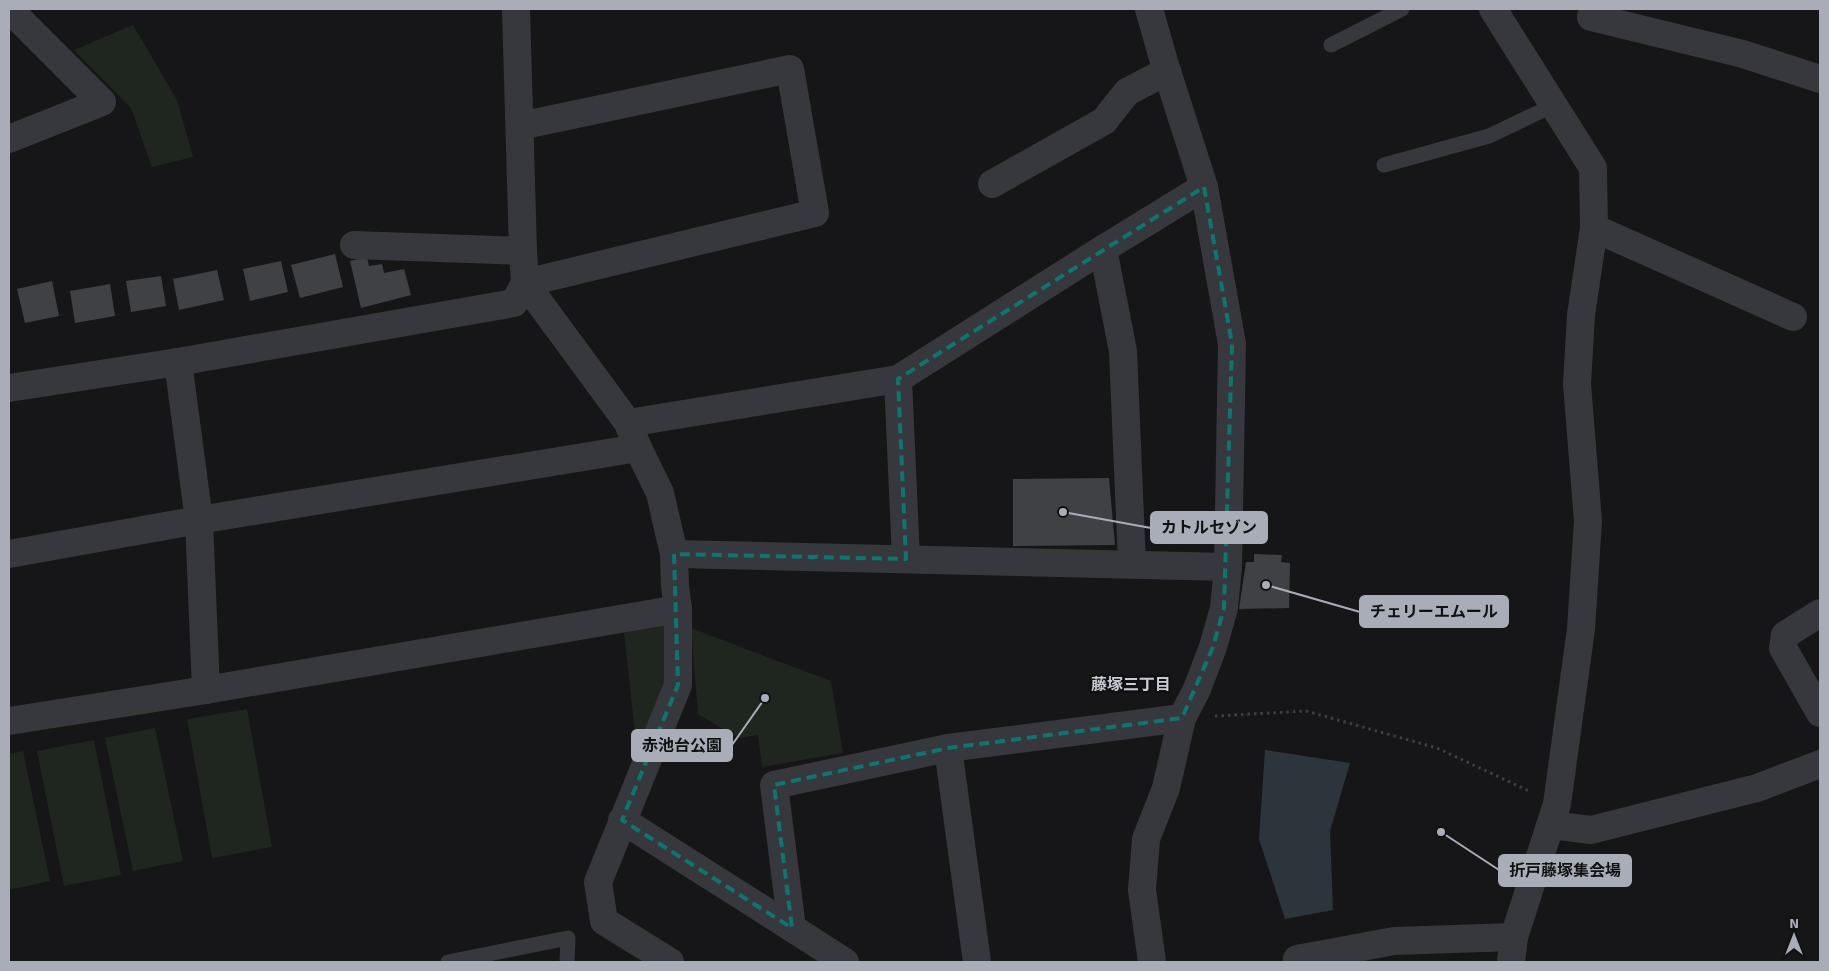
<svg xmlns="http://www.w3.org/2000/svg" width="1829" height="971" font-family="Signika,'Noto Sans JP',sans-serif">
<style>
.green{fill:#1e261f}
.water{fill:#2c353c}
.building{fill:#404145}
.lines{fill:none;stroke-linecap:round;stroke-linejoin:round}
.path{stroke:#3d3f44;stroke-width:3;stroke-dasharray:2.5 4;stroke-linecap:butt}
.service{stroke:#37383d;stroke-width:15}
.minor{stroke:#37383d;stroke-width:28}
.marked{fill:none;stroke:#0f766e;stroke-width:4;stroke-dasharray:10 6;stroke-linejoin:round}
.labels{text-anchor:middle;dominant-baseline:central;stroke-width:5;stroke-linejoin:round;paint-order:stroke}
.neighbourhood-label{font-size:16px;font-weight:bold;fill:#c9ccd4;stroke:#111113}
.leader{fill:none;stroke:#a8adb8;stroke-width:2}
.callout-dot{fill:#a8adb8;stroke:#111113;stroke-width:2}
.callout{fill:#a8adb8;stroke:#a8adb8;stroke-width:2}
.callout-label{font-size:16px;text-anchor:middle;font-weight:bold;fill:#111}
</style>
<rect width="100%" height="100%" fill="#161618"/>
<g class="green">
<polygon points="133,25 177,100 193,157 152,167 131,108 74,50"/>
<polygon points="665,623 666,680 637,751 624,632"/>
<polygon points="691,628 831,681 843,753 762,767 758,735 738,738 698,714"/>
<polygon points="247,709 272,847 212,858 187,719"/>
<polygon points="155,728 183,861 133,871 105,738"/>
<polygon points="94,740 121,875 64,886 37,751"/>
<polygon points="23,751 50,881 9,890 9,754"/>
</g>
<polygon class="water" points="1265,750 1350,763 1330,831 1333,910 1285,919 1259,839"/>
<g class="building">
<polygon points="335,254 343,287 300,298 291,265"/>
<polygon points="367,257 369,266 382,264 384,273 404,269 411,295 361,308 350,261"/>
<polygon points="281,261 288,292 250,301 243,269"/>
<polygon points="217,270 224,300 179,310 173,279"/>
<polygon points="161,276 166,306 131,312 126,281"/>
<polygon points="52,281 59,316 25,323 17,289"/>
<polygon points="110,284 115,316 75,323 70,291"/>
<polygon points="1109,478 1115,545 1013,546 1013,479"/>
<polygon points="1254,554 1282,555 1281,562 1290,563 1289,608 1239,609 1246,562 1254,562"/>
</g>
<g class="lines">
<polyline class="path" points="1215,716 1306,711 1437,748 1529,791"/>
<g class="service">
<polyline points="1331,45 1402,9"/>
<polyline points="1384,165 1489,136 1554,105"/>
<polyline points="448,962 568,938 567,962"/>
</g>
<g class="minor">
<polyline points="516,9 523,251 525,283 628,423 638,448 660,493 674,554 675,586 678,609 678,685 598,882 604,921 670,962"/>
<polyline points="1149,9 1165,65 1204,187 1232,344 1228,567 1224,608 1213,647 1197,689 1182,718 1166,788 1146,839 1142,890 1152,962"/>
<polyline points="1493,9 1593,168 1594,228 1581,315 1577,384 1588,521 1581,629 1557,804 1514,937 1511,962"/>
<polyline points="1593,9 1591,17 1743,54 1820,79"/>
<polyline points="9,139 102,102 9,9"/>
<polyline points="992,184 1104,121 1127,92 1167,71"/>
<polyline points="1594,228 1793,317"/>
<polyline points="354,245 523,251"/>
<polyline points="1103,249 1123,351 1132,564"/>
<polyline points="178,362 199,520 206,690"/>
<polyline points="898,379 906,559"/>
<polyline points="9,388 178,362 514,303 525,283 815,213 790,69 520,126"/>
<polyline points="628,423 898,379 1103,249 1204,187"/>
<polyline points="9,554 199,520 638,448"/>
<polyline points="674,554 1228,567"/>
<polyline points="1820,613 1785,635 1783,648 1820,713"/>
<polyline points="9,721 206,690 678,609"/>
<polyline points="948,748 977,962"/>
<polyline points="622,820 792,928"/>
<polyline points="1551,825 1591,830 1757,788 1820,764"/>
<polyline points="845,962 792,928 774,785 948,748 1182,718"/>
<polyline points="1297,962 1297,959 1394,941 1514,937"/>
</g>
</g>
<path class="marked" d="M1204,187L1232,344L1224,608L1213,647L1182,718L948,748L774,785L792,928L622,820L678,685L674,554L906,559L898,379Z"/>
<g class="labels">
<g class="neighbourhood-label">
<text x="1131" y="685">藤塚三丁目</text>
</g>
</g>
<path class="leader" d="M1063 512L1151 528M1266 585L1360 612M765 698L732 745M1441 832L1499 870"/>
<g class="callout-dot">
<circle cx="1063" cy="512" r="5"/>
<circle cx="1266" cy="585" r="5"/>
<circle cx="765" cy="698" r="5"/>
<circle cx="1441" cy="832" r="5"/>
</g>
<g class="callout">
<rect x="1151" y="512" width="116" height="31" rx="5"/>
<rect x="1360" y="596" width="148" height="31" rx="5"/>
<rect x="632" y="730" width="100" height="31" rx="5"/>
<rect x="1499" y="855" width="132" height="31" rx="5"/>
</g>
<g class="callout-label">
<text x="1209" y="533">カトルセゾン</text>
<text x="1434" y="617">チェリーエムール</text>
<text x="682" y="751">赤池台公園</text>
<text x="1565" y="876">折戸藤塚集会場</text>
</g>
<rect width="1829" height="971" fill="none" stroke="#a8adb8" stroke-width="20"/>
<g transform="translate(1794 936)" stroke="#111113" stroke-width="4" paint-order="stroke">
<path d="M0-4L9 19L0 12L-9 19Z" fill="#a8adb8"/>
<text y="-8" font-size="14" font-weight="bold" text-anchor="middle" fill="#a8adb8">N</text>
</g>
</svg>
